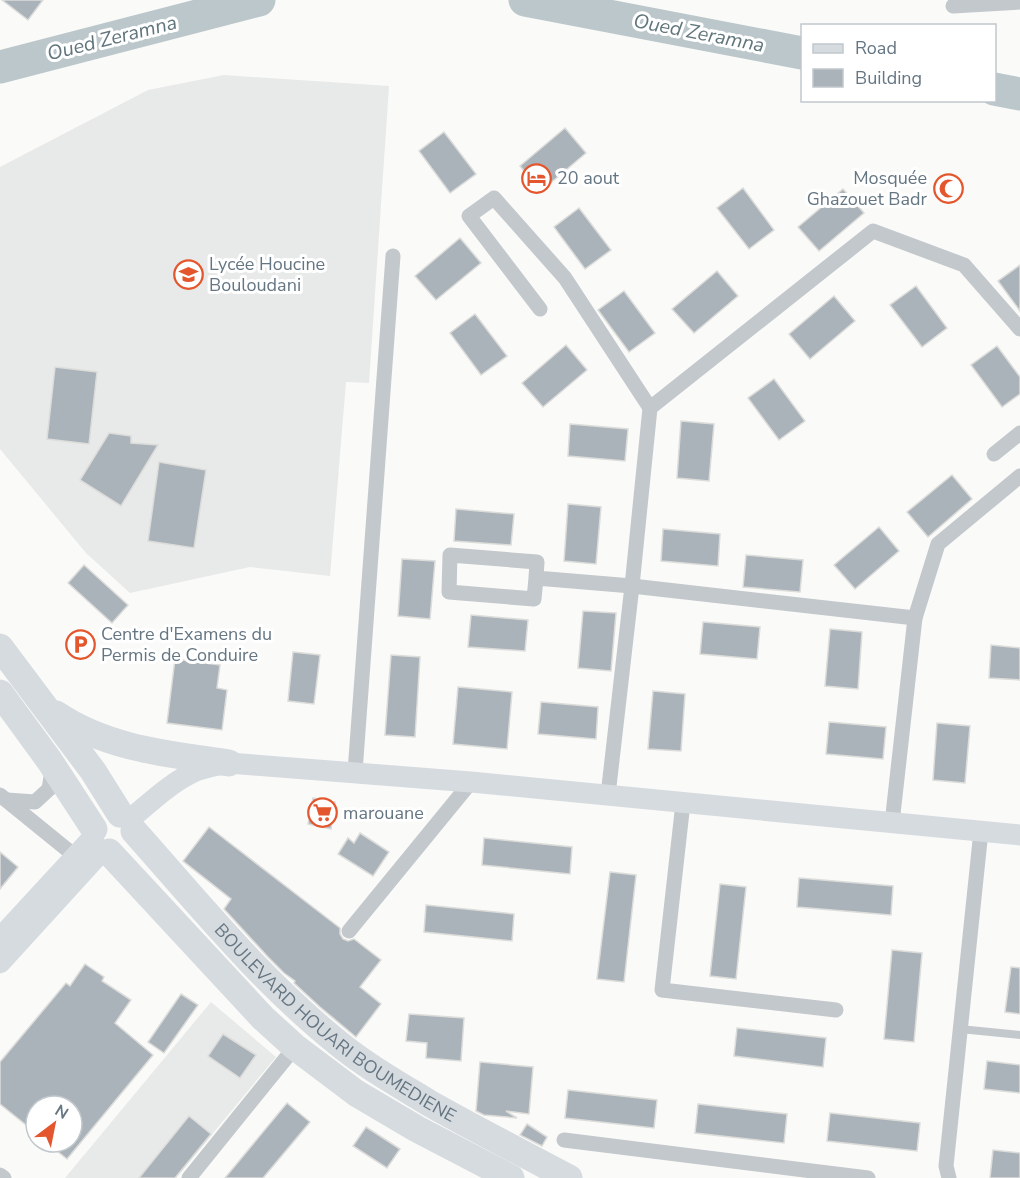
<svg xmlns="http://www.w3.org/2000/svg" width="1020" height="1178" font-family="'Nunito Sans',sans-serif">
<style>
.built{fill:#e8e9e9}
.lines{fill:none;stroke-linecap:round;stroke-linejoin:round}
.river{stroke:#bbc7cb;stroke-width:33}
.building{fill:#aab3b9;stroke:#dcdcda;stroke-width:1.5}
.lane{stroke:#c3c8cc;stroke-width:8}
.street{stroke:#c3c8cc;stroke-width:15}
.secondary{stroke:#d6dbdf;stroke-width:21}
.highway{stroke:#d6dbdf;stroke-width:27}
.labels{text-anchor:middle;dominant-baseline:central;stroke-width:6;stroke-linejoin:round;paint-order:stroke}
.poi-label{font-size:18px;fill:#657683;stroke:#fff;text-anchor:start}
.street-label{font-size:18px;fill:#657683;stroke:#fff}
.water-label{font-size:20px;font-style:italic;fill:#60757c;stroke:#fff}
</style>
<rect width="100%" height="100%" fill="#fafaf8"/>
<g class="built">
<polygon points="224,75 389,86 369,383 346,382 330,576 250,567 130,593 86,553 0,449 0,167 148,90"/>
<polygon points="211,1002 276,1057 176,1178 65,1178"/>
</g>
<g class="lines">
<g class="river">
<polyline points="525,0 802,53"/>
<polyline points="0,67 259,0"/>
<polyline points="994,89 1020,94"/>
</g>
</g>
<g class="building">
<polygon points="2,0 43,0 28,20"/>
<polygon points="565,128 586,153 541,191 520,166"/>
<polygon points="444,132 476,174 450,193 419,151"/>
<polygon points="743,188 774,230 749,249 717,208"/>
<polygon points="843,189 864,213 819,251 798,227"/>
<polygon points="579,208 611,250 585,269 554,227"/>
<polygon points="460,238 481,263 436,300 415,276"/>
<polygon points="1020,265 1020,311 998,281"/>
<polygon points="717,271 738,296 694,333 672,309"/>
<polygon points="916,286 947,328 922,347 890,305"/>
<polygon points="624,291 655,333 629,352 598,310"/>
<polygon points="834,296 855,321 810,359 789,334"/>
<polygon points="475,314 507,356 481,375 450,333"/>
<polygon points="566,345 587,370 543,407 522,383"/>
<polygon points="997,346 1020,377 1020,394 1002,407 971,365"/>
<polygon points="55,367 97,372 89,444 47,439"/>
<polygon points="774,379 805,421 779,440 748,398"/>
<polygon points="681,421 714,424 709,481 677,478"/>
<polygon points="570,424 628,429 625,461 568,456"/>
<polygon points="109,433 131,436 131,443 158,445 121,506 80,480"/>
<polygon points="159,462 206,470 194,548 148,541"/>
<polygon points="952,475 972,499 928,537 907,512"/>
<polygon points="568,504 601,507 596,564 564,561"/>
<polygon points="456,509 514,514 511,545 454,541"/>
<polygon points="879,527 899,551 855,589 834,565"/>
<polygon points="663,529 720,534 718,566 661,561"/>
<polygon points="746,555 803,560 800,592 743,587"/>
<polygon points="402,559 435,561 430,619 398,616"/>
<polygon points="84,565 128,605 112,623 68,583"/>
<polygon points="583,611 616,613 611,671 578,668"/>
<polygon points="471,615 528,620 525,651 468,647"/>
<polygon points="703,622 760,627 757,659 700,654"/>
<polygon points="830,629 862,632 858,689 825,686"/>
<polygon points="991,645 1020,648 1020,680 989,678"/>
<polygon points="293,652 320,655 314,704 288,701"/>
<polygon points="391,655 420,657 415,737 385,735"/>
<polygon points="175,659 220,665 217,688 227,690 222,730 167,723"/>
<polygon points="458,687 512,692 507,749 453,744"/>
<polygon points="653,691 685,694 681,751 648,749"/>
<polygon points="541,702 598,707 596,739 538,734"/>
<polygon points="829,722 886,727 883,759 826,754"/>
<polygon points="937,723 970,726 965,783 933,780"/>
<polygon points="313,798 335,802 331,829 308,824"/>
<polygon points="209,827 340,928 340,934 343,939 348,941 354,939 381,960 360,987 381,1004 356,1037 320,1007 294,983 295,981 284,973 268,957 224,909 231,899 183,861"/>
<polygon points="360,833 389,852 373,876 338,854 348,838 354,843"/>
<polygon points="484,838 572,847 570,874 482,865"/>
<polygon points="0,852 18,867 0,889"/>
<polygon points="610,872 636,875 624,982 597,979"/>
<polygon points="799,878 893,886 891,915 797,907"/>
<polygon points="720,884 746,887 736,979 710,976"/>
<polygon points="426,905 514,914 512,941 424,932"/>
<polygon points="892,950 922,953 914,1042 884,1039"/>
<polygon points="85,964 104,977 102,981 131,1000 115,1023 153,1055 67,1159 46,1142 72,1142 72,1106 36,1106 36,1133 0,1104 0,1062 66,983 70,986"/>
<polygon points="1011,967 1020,968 1020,1014 1005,1012"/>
<polygon points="181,994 198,1005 164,1053 148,1042"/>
<polygon points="409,1014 464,1018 461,1061 426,1058 427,1043 406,1041"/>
<polygon points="737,1028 826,1038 823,1067 734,1056"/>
<polygon points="223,1034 256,1055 240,1078 208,1056"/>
<polygon points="987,1061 1020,1065 1020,1093 984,1089"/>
<polygon points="480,1062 533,1067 529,1114 506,1111 517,1118 484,1115 476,1111"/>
<polygon points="568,1090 657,1100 654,1128 565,1118"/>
<polygon points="287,1103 310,1122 263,1178 225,1178"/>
<polygon points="698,1104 787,1114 784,1143 695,1133"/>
<polygon points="830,1113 920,1123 917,1151 827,1141"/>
<polygon points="189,1116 211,1134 175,1178 139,1178"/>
<polygon points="527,1124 547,1137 542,1146 520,1135"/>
<polygon points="366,1127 400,1149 387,1168 353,1146"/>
<polygon points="993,1150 1020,1153 1020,1178 990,1178"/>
</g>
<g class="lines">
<polyline class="lane" points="960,1029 1020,1035"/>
<g class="street">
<polyline points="953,6 1020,2"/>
<polyline points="540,309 469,216 494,198 565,278 650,408 873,231 964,265 1020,329"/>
<polyline points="994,454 1020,433"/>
<polyline points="536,578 534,599 449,592 450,555 537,562 536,578 632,586 915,618 892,823"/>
<polyline points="915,618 938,544 1020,476"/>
<polyline points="355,772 393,256"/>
<polyline points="0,795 75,856 85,859"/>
<polyline points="608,795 632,586 650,408"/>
<polyline points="7,800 35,802 49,789 53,765"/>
<polyline points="683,803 662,990 836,1010"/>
<polyline points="349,931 471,782"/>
<polyline points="564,1140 868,1178"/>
<polyline points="0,1175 4,1178"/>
<polyline points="189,1178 295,1047"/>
<polyline points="949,1178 946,1166 981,831"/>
</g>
<g class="secondary">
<path d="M129,820C150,803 171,782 196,771C207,767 218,765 229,763L471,782L1020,835"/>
<polyline points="0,938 94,836"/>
<polyline points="0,963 103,850"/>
</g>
<g class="highway">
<polyline points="0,647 93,771 120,814"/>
<polyline points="0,693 49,760 94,829"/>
<path d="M56,714C108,749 169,754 229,763"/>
<path id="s1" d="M134,831C199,904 261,981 338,1043C366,1066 398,1084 429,1103C475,1129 522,1153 569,1178"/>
<polyline points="109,852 263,1018 295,1047 356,1093 417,1129 511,1178"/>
</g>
</g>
<defs>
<symbol id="hotel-ring" viewBox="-11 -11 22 22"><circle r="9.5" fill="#fff" stroke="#e4572e" stroke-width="1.5"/><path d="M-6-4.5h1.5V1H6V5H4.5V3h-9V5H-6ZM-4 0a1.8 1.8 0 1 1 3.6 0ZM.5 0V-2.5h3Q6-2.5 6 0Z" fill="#e4572e"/></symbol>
<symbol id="mosque-ring" viewBox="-11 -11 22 22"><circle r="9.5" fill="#fff" stroke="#e4572e" stroke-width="1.5"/><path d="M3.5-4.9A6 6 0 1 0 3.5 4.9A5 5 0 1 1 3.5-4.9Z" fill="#e4572e"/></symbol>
<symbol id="school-ring" viewBox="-11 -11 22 22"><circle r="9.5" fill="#fff" stroke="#e4572e" stroke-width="1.5"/><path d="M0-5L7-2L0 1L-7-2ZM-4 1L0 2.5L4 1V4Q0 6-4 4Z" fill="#e4572e"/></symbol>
<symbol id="parking-ring" viewBox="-11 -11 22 22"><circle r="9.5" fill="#fff" stroke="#e4572e" stroke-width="1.5"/><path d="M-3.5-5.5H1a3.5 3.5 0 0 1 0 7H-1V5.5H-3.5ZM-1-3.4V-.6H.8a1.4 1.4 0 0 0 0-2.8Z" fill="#e4572e"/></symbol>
<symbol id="supermarket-ring" viewBox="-11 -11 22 22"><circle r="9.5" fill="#fff" stroke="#e4572e" stroke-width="1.5"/><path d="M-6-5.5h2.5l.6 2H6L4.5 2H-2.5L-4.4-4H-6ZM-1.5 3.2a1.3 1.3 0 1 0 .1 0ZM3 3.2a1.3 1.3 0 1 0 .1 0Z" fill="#e4572e"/></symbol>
</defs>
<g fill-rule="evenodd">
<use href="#hotel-ring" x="520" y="162" width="33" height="33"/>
<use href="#mosque-ring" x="932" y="172" width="33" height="33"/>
<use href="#school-ring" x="172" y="258" width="33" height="33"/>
<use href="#parking-ring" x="64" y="628" width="33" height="33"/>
<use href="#supermarket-ring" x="306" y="796" width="33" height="33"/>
</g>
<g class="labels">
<g class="poi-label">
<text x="557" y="178">20 aout</text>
<text x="927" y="178" text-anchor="end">Mosquée<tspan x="927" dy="21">Ghazouet Badr</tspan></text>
<text x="209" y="264">Lycée Houcine<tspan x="209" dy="21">Bouloudani</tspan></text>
<text x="101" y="634">Centre d'Examens du<tspan x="101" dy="21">Permis de Conduire</tspan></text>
<text x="343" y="813">marouane</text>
</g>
<g class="street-label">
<text stroke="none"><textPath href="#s1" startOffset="280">BOULEVARD HOUARI BOUMEDIENE</textPath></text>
</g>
<g class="water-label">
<text transform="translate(699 33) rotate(11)">Oued Zeramna</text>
<text transform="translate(112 38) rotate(-14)">Oued Zeramna</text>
</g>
</g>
<rect x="801" y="24" width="195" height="78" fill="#ffffff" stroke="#c1c8cd" stroke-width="1.5"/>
<rect x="813" y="44" width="30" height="9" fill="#d6dbdf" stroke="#c1c8cd" stroke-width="1.5"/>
<text x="855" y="54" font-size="18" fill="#657683">Road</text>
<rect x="813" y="69" width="30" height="18" fill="#aab3b9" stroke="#c1c8cd" stroke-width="1.5"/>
<text x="855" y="84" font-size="18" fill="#657683">Building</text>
<g transform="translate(54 1124) rotate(32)"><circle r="28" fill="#ffffff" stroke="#c1c8cd" stroke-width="1.5"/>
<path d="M0-4.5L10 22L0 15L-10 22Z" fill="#e4572e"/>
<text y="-9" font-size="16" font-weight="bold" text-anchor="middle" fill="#657683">N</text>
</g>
</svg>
